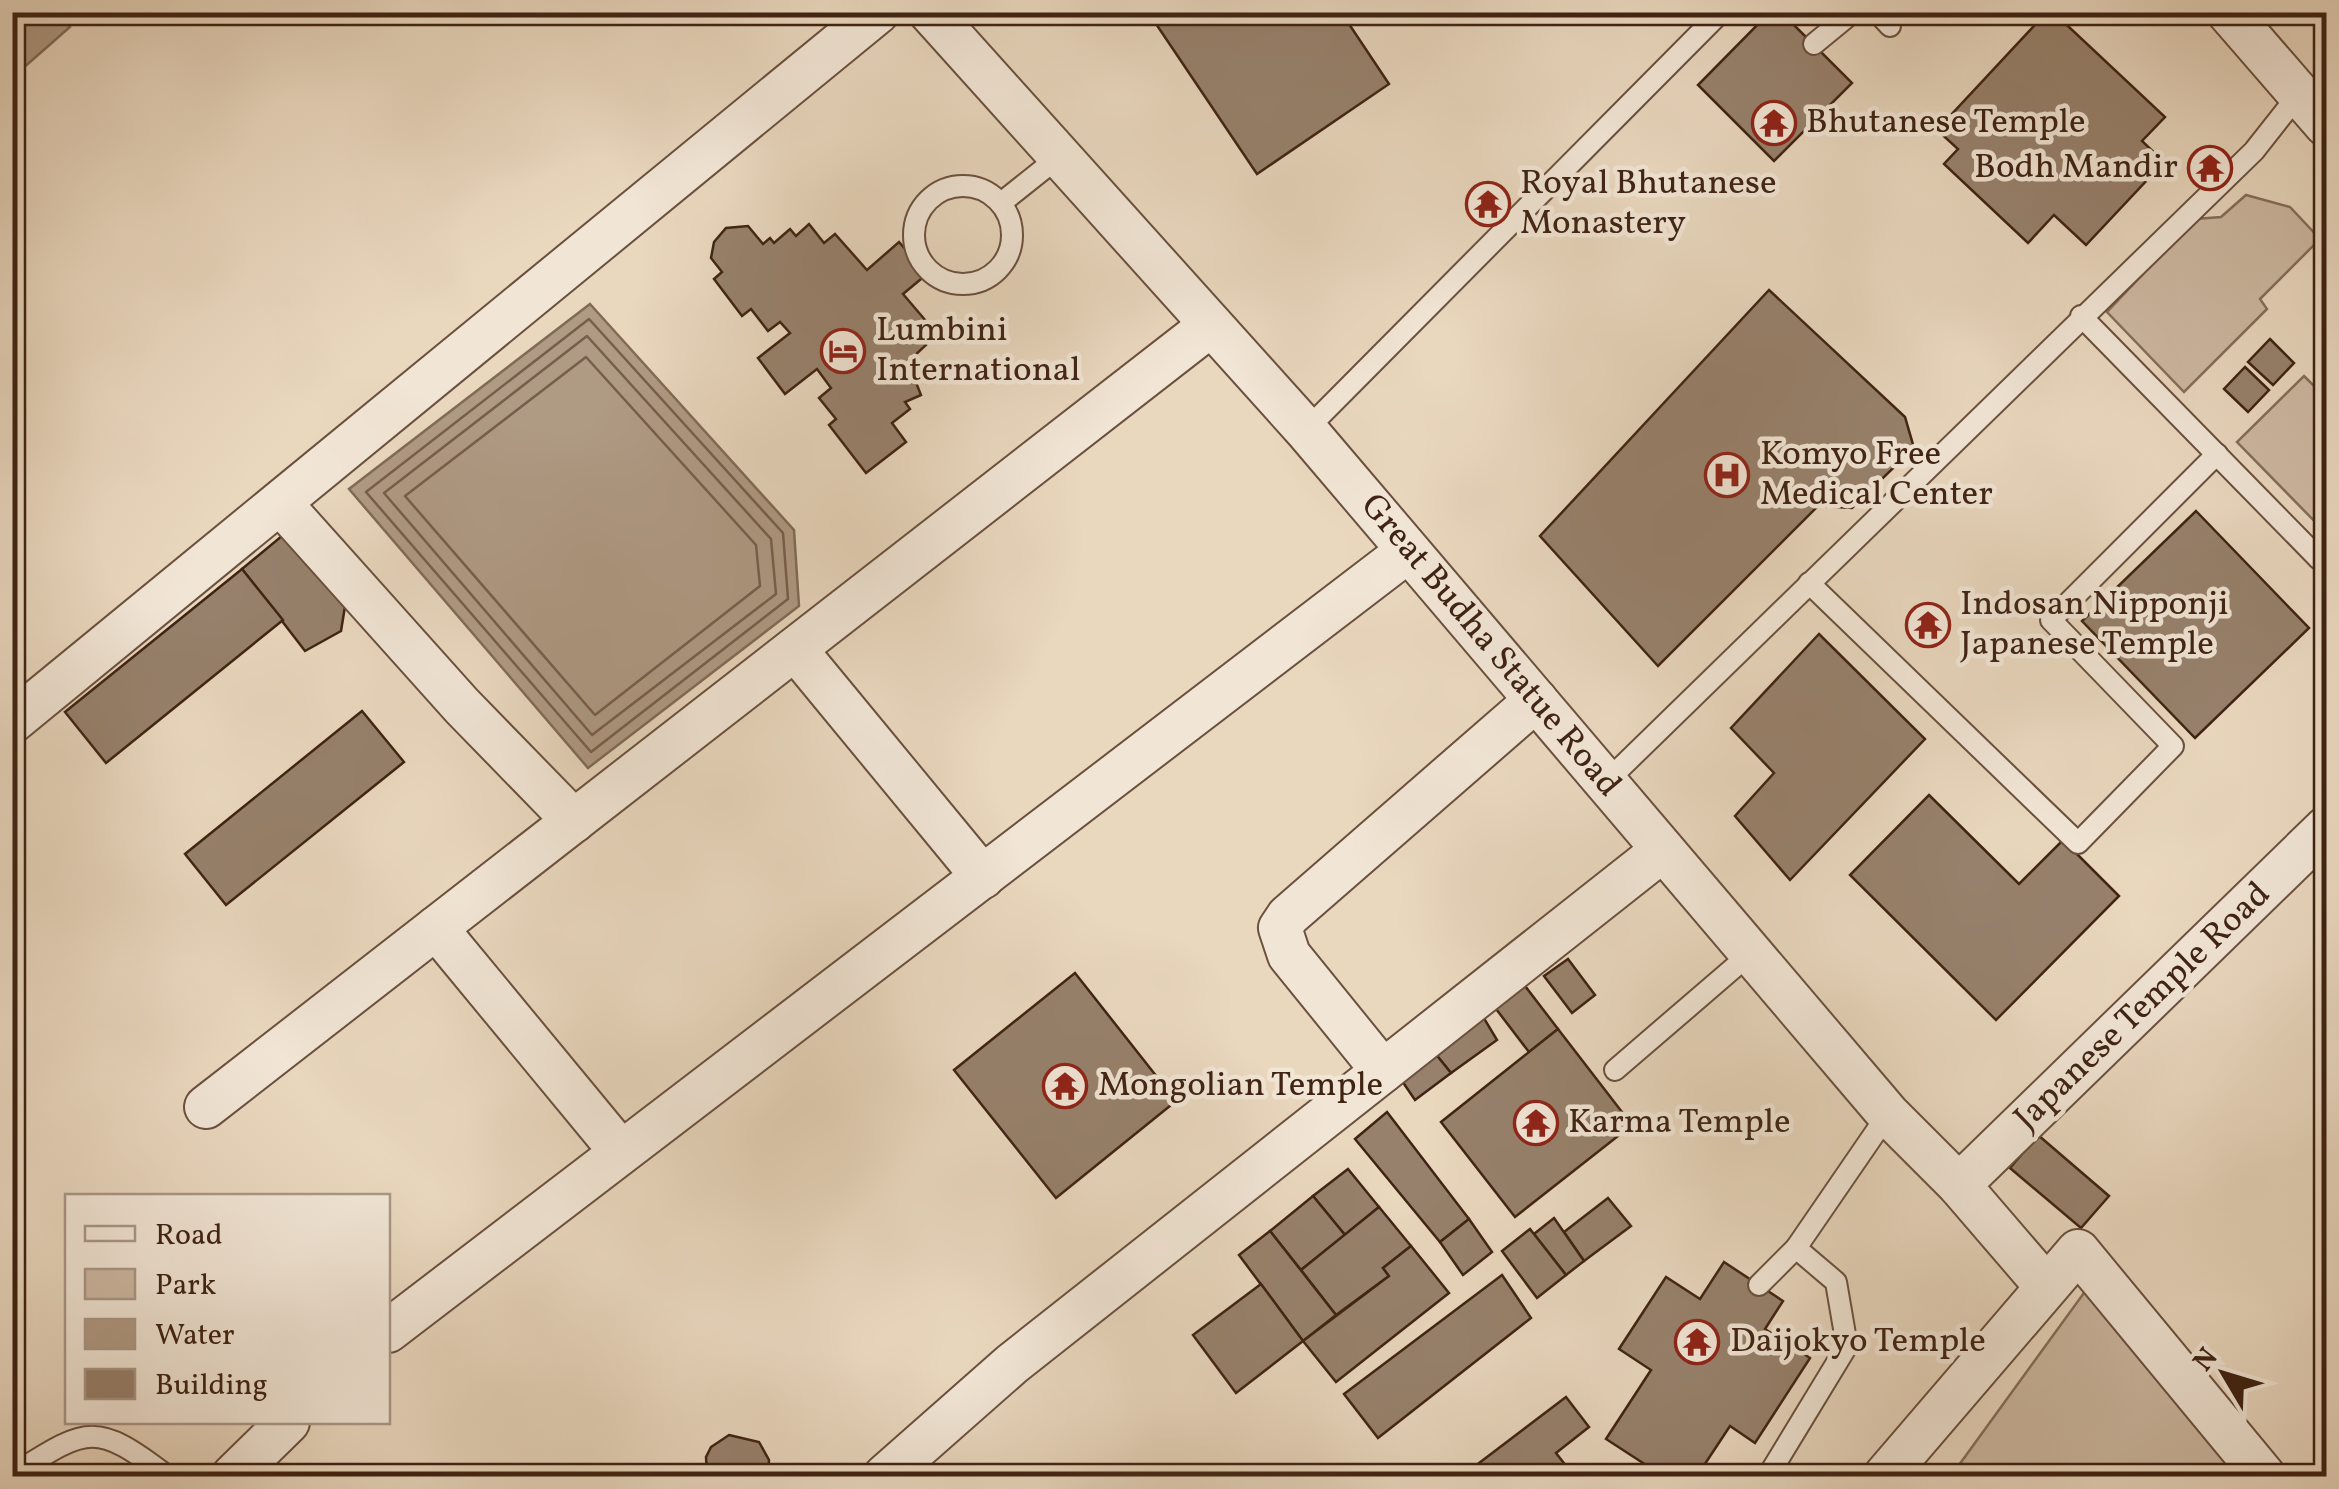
<svg xmlns="http://www.w3.org/2000/svg" width="2339" height="1489" font-family="Vollkorn,serif">
<style>
.green{fill:#ccb8a1;stroke:#866e5a;stroke-width:2.5}
.water{fill:#af9a84;stroke:#826a57;stroke-width:2.5}
.lines{fill:none;stroke-linecap:round;stroke-linejoin:round}
.shore{stroke:#775e4c;stroke-width:2.5}
.building{fill:#97816c;stroke:#3f2313;stroke-width:2.5}
.lane-casing{stroke:#6a503e;stroke-width:24}
.street-casing{stroke:#6a503e;stroke-width:46}
.lane{stroke:#f1e5d5;stroke-width:20}
.street{stroke:#f1e5d5;stroke-width:42}
.labels{text-anchor:middle;dominant-baseline:central;stroke-width:9;stroke-linejoin:round;paint-order:stroke}
.poi-label{font-size:35px;fill:#3f2313;stroke:#f1e5d5;text-anchor:start}
.street-label{font-size:35px;fill:#3f2313;stroke:#f1e5d5}
</style>
<rect width="100%" height="100%" fill="#e9d7be"/>
<filter id="stains"><feTurbulence type="fractalNoise" baseFrequency=".002" numOctaves="4"/><feColorMatrix values="0 0 0 0 .2 0 0 0 0 .09 0 0 0 0 .02 0 0 0 .5 -.17"/></filter>
<radialGradient id="worn" r=".72"><stop offset=".6" stop-color="#630" stop-opacity="0"/><stop offset="1" stop-color="#630" stop-opacity=".3"/></radialGradient>
<g class="green">
<polygon points="2246,195 2290,207 2320,239 2260,299 2267,309 2184,392 2107,312 2195,219 2221,217"/>
<polygon points="2304,376 2318,390 2326,383 2326,533 2237,442"/>
<polygon points="2089,1286 2243,1476 1951,1476"/>
</g>
<g class="water">
<polygon points="13,12 57,13 70,27 13,77"/>
<polygon points="590,304 794,530 799,606 588,768 349,489"/>
</g>
<g class="lines">
<g class="shore">
<polygon points="589,319 783,533 788,599 591,752 366,492"/>
<polygon points="587,336 771,539 776,594 592,735 384,493"/>
<polygon points="586,357 756,545 760,586 595,715 405,496"/>
</g>
</g>
<g class="building">
<polygon points="1148,12 1341,12 1389,84 1257,174"/>
<polygon points="1770,12 1781,12 1852,83 1774,161 1698,85"/>
<polygon points="2047,12 2053,12 2165,117 2142,141 2164,162 2086,245 2054,215 2028,243 1944,164 1958,149 1937,130"/>
<polygon points="809,224 824,243 835,234 867,270 899,242 927,274 903,294 926,321 914,331 926,345 913,357 928,374 915,380 921,395 905,402 910,409 892,423 906,442 866,473 829,425 836,419 819,398 831,388 817,369 785,394 758,358 790,333 780,322 768,331 751,309 742,316 714,279 722,272 711,258 714,242 726,228 748,226 763,244 770,238 774,243 790,229 796,236"/>
<polygon points="1769,290 1905,417 1914,448 1852,508 1818,506 1658,666 1540,536"/>
<polygon points="2270,339 2294,363 2273,385 2248,362"/>
<polygon points="2245,367 2269,390 2248,412 2224,389"/>
<polygon points="2196,511 2309,628 2195,738 2082,621"/>
<polygon points="294,526 347,594 341,631 305,651 242,569"/>
<polygon points="242,569 283,620 106,763 65,712"/>
<polygon points="1819,634 1925,739 1790,880 1735,816 1774,773 1731,728"/>
<polygon points="362,711 404,762 226,905 185,854"/>
<polygon points="1929,795 2019,884 2063,840 2119,896 1996,1020 1850,875"/>
<polygon points="1568,959 1595,995 1572,1013 1544,976"/>
<polygon points="1075,973 1176,1101 1056,1198 954,1070"/>
<polygon points="1522,982 1558,1029 1529,1052 1493,1005"/>
<polygon points="1482,1015 1497,1040 1451,1073 1434,1052"/>
<polygon points="1558,1029 1632,1125 1515,1217 1441,1122"/>
<polygon points="1434,1052 1451,1073 1415,1100 1400,1078"/>
<polygon points="1387,1112 1469,1219 1440,1242 1355,1139"/>
<polygon points="2038,1135 2109,1196 2081,1228 2010,1168"/>
<polygon points="1348,1169 1379,1207 1345,1235 1313,1196"/>
<polygon points="1313,1196 1345,1235 1301,1270 1270,1231"/>
<polygon points="1608,1198 1631,1226 1584,1261 1564,1232"/>
<polygon points="1379,1207 1411,1246 1383,1268 1389,1276 1336,1315 1301,1270"/>
<polygon points="1554,1218 1584,1261 1566,1275 1534,1234"/>
<polygon points="1469,1219 1492,1252 1463,1275 1440,1242"/>
<polygon points="1530,1229 1566,1275 1537,1298 1502,1251"/>
<polygon points="1270,1231 1336,1315 1303,1341 1239,1255"/>
<polygon points="1411,1246 1449,1293 1336,1382 1303,1341 1389,1276 1383,1268"/>
<polygon points="1724,1262 1783,1301 1765,1329 1810,1358 1755,1443 1730,1426 1697,1476 1663,1476 1606,1439 1651,1370 1619,1349 1666,1277 1700,1299"/>
<polygon points="1502,1275 1531,1318 1378,1438 1344,1394"/>
<polygon points="1261,1284 1303,1341 1236,1393 1193,1335"/>
<polygon points="1566,1397 1589,1427 1556,1453 1574,1476 1462,1476"/>
<polygon points="729,1435 759,1442 769,1460 768,1476 707,1476 706,1457 711,1447"/>
</g>
<g class="lines">
<defs>
<g id="lane">
<polyline points="1877,12 1890,26"/>
<polyline points="1814,44 1853,12"/>
<circle cx="963" cy="235" r="49"/>
<polyline points="1001,203 1060,156"/>
<polyline points="2081,316 2319,559"/>
<polyline points="1306,430 1721,12"/>
<polyline points="1809,583 2078,843 2173,746 2051,620 2217,454"/>
<polyline points="1606,782 2254,151 2299,94"/>
<polyline points="1615,1070 1751,953"/>
<polyline points="1759,1285 1796,1248 1888,1114"/>
<path d="M12,1475C87,1428 94,1420 167,1476"/>
<polyline points="602,1476 633,1476"/>
<polyline points="1768,1476 1847,1346 1836,1282 1796,1248"/>
</g>
<g id="street">
<polyline points="930,12 1306,430 1888,1114 1959,1185 2045,1285"/>
<polyline points="2228,12 2326,125"/>
<polyline points="281,504 462,706 574,821"/>
<polyline points="795,649 983,877"/>
<polyline points="12,722 878,12"/>
<polyline points="436,928 621,1152"/>
<polyline points="1383,1071 1289,955 1280,928 1288,916 1536,700"/>
<polyline points="206,1107 1211,325"/>
<polyline points="1959,1185 2326,828"/>
<polyline points="388,1331 1408,551"/>
<polyline points="233,1476 288,1422"/>
<polyline points="885,1476 1012,1364 1663,850"/>
<polyline points="1885,1476 2078,1251 2264,1476"/>
</g>
</defs>
<use href="#lane" class="lane-casing"/>
<use href="#street" class="street-casing"/>
<use href="#lane" class="lane"/>
<use href="#street" class="street"/>
</g>
<defs>
<symbol id="temple-ring" viewBox="-11 -11 22 22"><circle r="9.5" fill="#f1e5d5" stroke="#8f2418" stroke-width="1.5"/><path d="M0-6L5-2H3V0L6.5 2.5H4V6H1.5V3h-3V6H-4V2.5H-6.5L-3 0V-2H-5Z" fill="#8f2418"/></symbol>
<symbol id="hotel-ring" viewBox="-11 -11 22 22"><circle r="9.5" fill="#f1e5d5" stroke="#8f2418" stroke-width="1.5"/><path d="M-6-4.5h1.5V1H6V5H4.5V3h-9V5H-6ZM-4 0a1.8 1.8 0 1 1 3.6 0ZM.5 0V-2.5h3Q6-2.5 6 0Z" fill="#8f2418"/></symbol>
<symbol id="hospital-ring" viewBox="-11 -11 22 22"><circle r="9.5" fill="#f1e5d5" stroke="#8f2418" stroke-width="1.5"/><path d="M-5-5h3v3.5h4V-5h3V5h-3V1.5h-4V5h-3Z" fill="#8f2418"/></symbol>
</defs>
<g fill-rule="evenodd">
<use href="#temple-ring" x="1749" y="98" width="50" height="50"/>
<use href="#temple-ring" x="2185" y="143" width="50" height="50"/>
<use href="#temple-ring" x="1463" y="179" width="50" height="50"/>
<use href="#hotel-ring" x="818" y="326" width="50" height="50"/>
<use href="#hospital-ring" x="1702" y="450" width="50" height="50"/>
<use href="#temple-ring" x="1903" y="600" width="50" height="50"/>
<use href="#temple-ring" x="1040" y="1061" width="50" height="50"/>
<use href="#temple-ring" x="1511" y="1098" width="50" height="50"/>
<use href="#temple-ring" x="1672" y="1317" width="50" height="50"/>
</g>
<g class="labels">
<g class="poi-label">
<text x="1806" y="123">Bhutanese Temple</text>
<text x="2178" y="168" text-anchor="end">Bodh Mandir</text>
<text x="1520" y="184">Royal Bhutanese<tspan x="1520" dy="40">Monastery</tspan></text>
<text x="876" y="331">Lumbini<tspan x="876" dy="40">International</tspan></text>
<text x="1760" y="455">Komyo Free<tspan x="1760" dy="40">Medical Center</tspan></text>
<text x="1960" y="605">Indosan Nipponji<tspan x="1960" dy="40">Japanese Temple</tspan></text>
<text x="1098" y="1086">Mongolian Temple</text>
<text x="1568" y="1123">Karma Temple</text>
<text x="1730" y="1342">Daijokyo Temple</text>
</g>
<g class="street-label">
<text transform="translate(1490 646) rotate(50)">Great Budha Statue Road</text>
<text transform="translate(2143 1007) rotate(-44)">Japanese Temple Road</text>
</g>
</g>
<rect width="2339" height="1489" fill="none" stroke="#e9d7be" stroke-width="50"/>
<rect x="15" y="15" width="2309" height="1459" fill="none" stroke="#3f2313" stroke-width="5"/>
<rect x="25" y="25" width="2289" height="1439" fill="none" stroke="#3f2313" stroke-width="2.5"/>
<rect x="65" y="1194" width="325" height="230" fill="#f1e5d5" stroke="#aa9787" stroke-width="2.5"/>
<rect x="85" y="1226" width="50" height="15" fill="#f1e5d5" stroke="#aa9787" stroke-width="2.5"/>
<text x="155" y="1244" font-size="30" fill="#3f2313">Road</text>
<rect x="85" y="1269" width="50" height="30" fill="#ccb8a1" stroke="#aa9787" stroke-width="2.5"/>
<text x="155" y="1294" font-size="30" fill="#3f2313">Park</text>
<rect x="85" y="1319" width="50" height="30" fill="#af9a84" stroke="#aa9787" stroke-width="2.5"/>
<text x="155" y="1344" font-size="30" fill="#3f2313">Water</text>
<rect x="85" y="1369" width="50" height="30" fill="#97816c" stroke="#aa9787" stroke-width="2.5"/>
<text x="155" y="1394" font-size="30" fill="#3f2313">Building</text>
<g transform="translate(2224 1374) rotate(308)" stroke="#f1e5d5" stroke-width="8" paint-order="stroke">
<path d="M0-8L18 38L0 25L-18 38Z" fill="#3f2313"/>
<text y="-15" font-size="28" font-weight="bold" text-anchor="middle" fill="#3f2313">N</text>
</g>
<rect width="100%" height="100%" filter="url(#stains)"/>
<rect width="100%" height="100%" fill="url(#worn)"/>
</svg>
